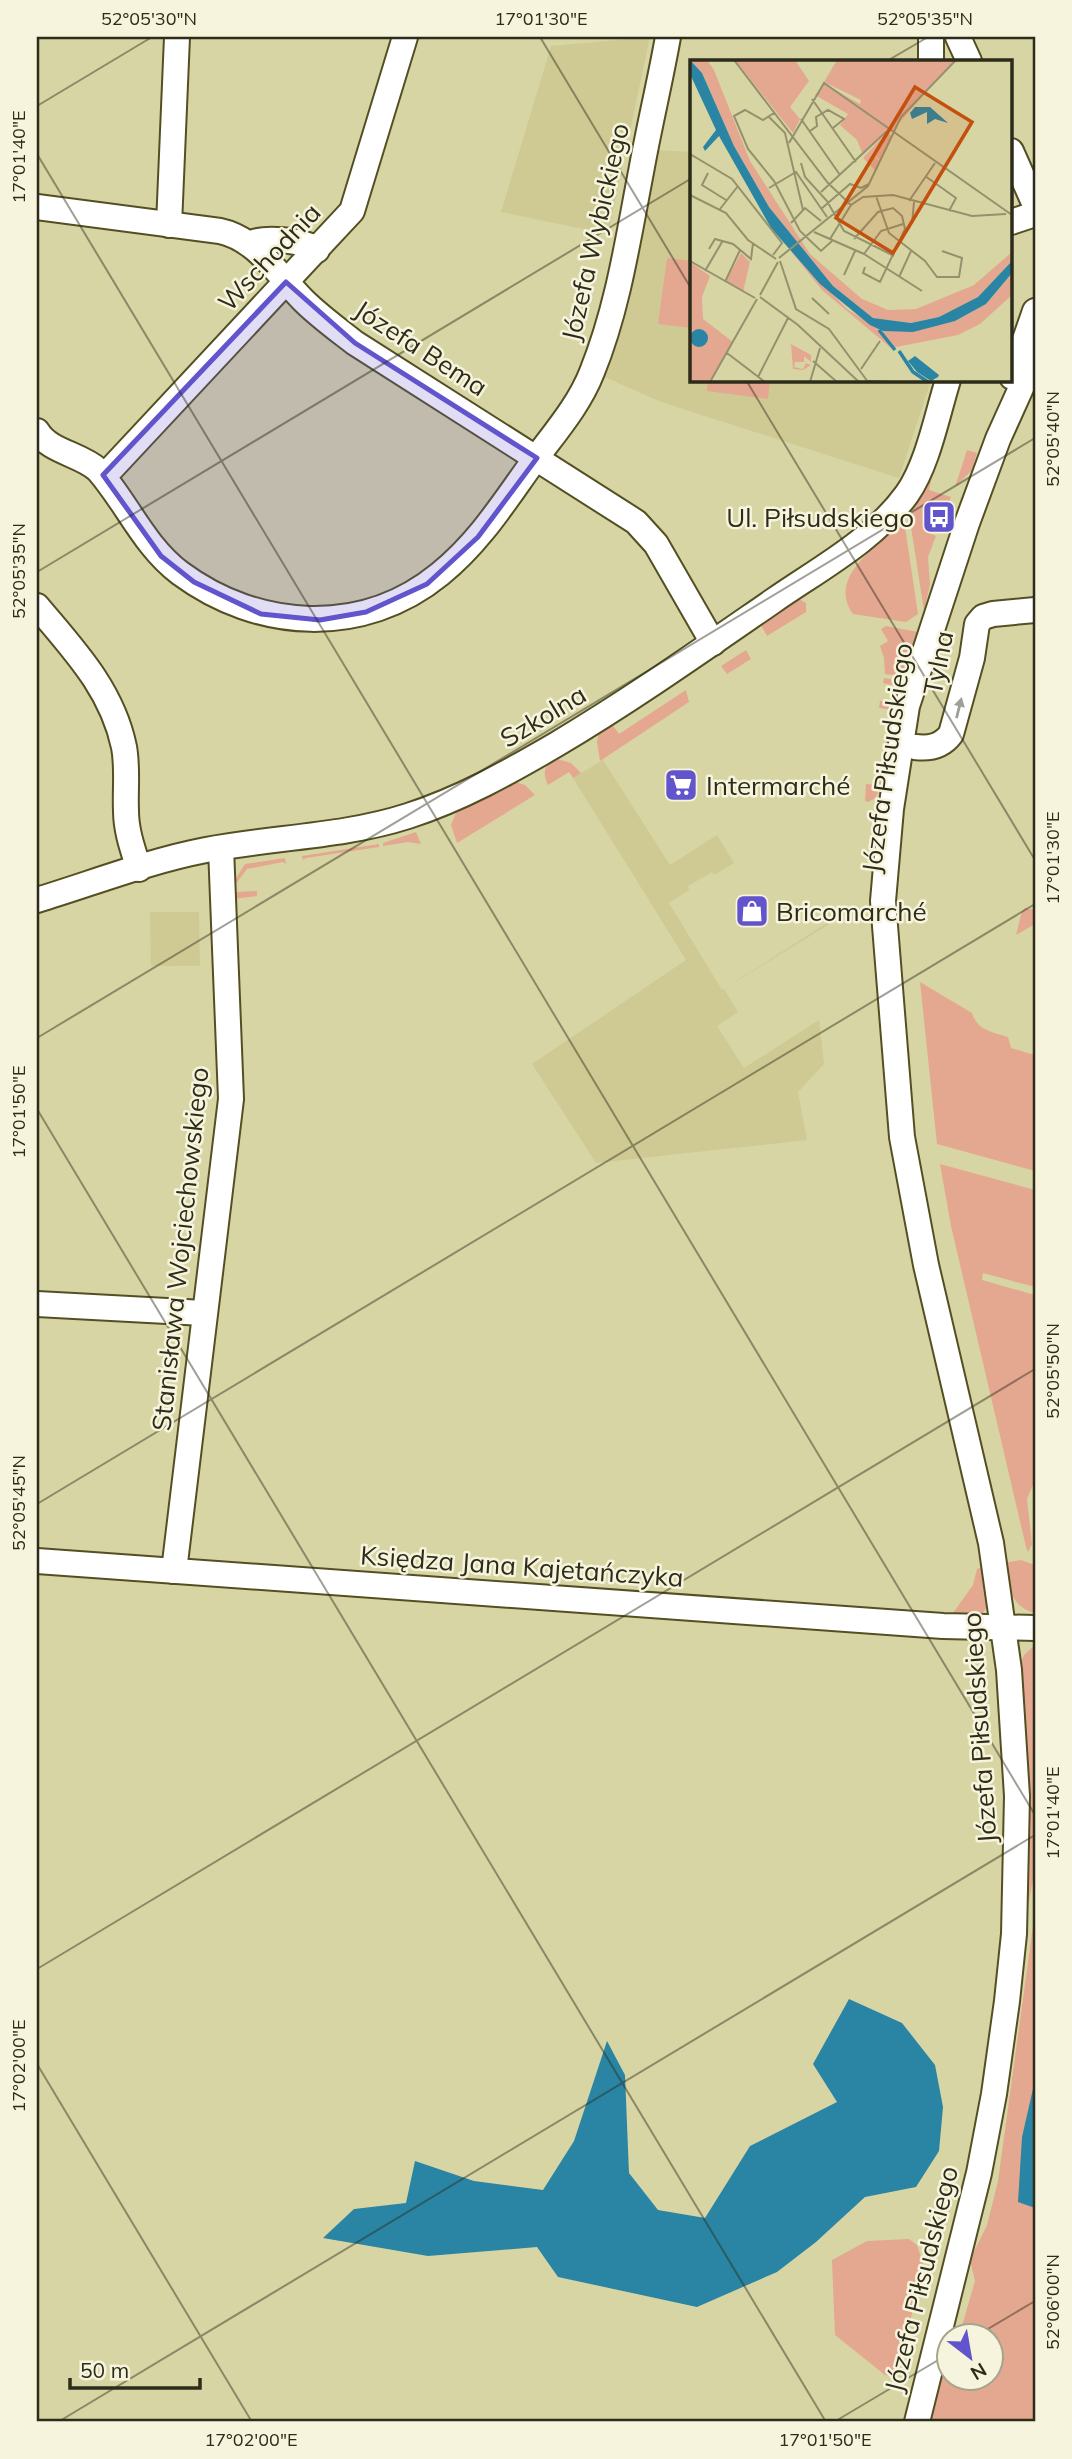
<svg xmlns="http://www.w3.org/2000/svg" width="1072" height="2459" font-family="Mulish,sans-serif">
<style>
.built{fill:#cfca93}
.green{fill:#e4a890}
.water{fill:#2985a3}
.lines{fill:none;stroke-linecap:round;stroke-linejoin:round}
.minor-casing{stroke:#534f23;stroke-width:28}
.minor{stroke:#fff;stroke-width:24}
.oneway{fill:#a0a098}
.marked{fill:#6254cd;fill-opacity:0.2;stroke:#6254cd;stroke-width:5;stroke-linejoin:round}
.ticks{fill:none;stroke:#2d2b19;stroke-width:2;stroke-opacity:0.45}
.labels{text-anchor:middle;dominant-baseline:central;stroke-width:5;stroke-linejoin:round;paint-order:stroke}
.street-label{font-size:26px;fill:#2d2b19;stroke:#f6f4dc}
.poi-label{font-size:26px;fill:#2d2b19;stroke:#f6f4dc;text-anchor:start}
.inset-river{fill:none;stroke:#2985a3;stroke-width:3.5}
.inset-road{fill:none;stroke:#94916d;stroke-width:2}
.view{fill:#c3500f;fill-opacity:0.15;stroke:#c3500f;stroke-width:3.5}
.inset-edge{fill:none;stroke:#2d2b19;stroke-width:3.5}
.neatline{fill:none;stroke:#2d2b19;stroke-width:2.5}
.ticks-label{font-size:18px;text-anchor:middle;fill:#2d2b19}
</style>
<rect width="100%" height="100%" fill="#d8d5a5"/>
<g class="built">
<polygon points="650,37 608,234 501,212 551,46"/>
<polygon points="654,150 692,152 692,380 931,380 899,478 661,402 600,375"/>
<polygon points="603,760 670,865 717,835 734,863 714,875 712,872 688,886 689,890 669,903 722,990 835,918 836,920 724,989 738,1012 717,1026 744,1068 819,1020 824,1064 798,1092 807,1140 596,1163 532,1064 686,960 573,778"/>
<polygon points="150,912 199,912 200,966 151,966"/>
</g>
<g class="green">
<polygon points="667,258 692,261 692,328 658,324"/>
<polygon points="708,380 770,380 768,399 707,391"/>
<polygon points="967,450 977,453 972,470 955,487"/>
<polygon points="934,467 929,490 951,497 948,504 941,502 929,533 936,536 928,557 930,585 924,611 909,514 923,494"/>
<path d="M904,520L918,614L906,622L853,614C826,575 881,545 904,520Z"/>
<polygon points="797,598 806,603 806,612 767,636 762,627 763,620"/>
<polygon points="886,626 918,632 906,672 902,676 885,674 884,658 880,646 888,641 881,629"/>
<polygon points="746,650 751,659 727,674 721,666"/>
<polygon points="884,678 908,683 891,727 879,791 875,798 869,802 865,801 866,784 878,785 891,710 879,708 880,701 892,702 896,686 883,683"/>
<polygon points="686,690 689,702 600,761 597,742 599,731 611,723 619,734"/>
<path d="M557,759L571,763L581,773L573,778L569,772L548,785C542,772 544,765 557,759Z"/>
<polygon points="513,781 525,785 535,795 457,843 451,825 458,808"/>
<polygon points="416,832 421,844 408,842 383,846 383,843"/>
<polygon points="379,844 379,847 306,858 303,860 302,856"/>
<polygon points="285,858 286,864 283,862 247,869 235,885 236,892 257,891 257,896 233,899 234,881 245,864"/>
<polygon points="1025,908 1035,910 1035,924 1016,935 1022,911"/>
<path d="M920,982L972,1013C977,1030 992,1032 1008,1037L1011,1048L1035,1055V1171L937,1144Z"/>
<polygon points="940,1164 1035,1190 1035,1287 983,1273 982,1280 1035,1295 1035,1480 1027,1499 1032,1544 1028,1552 1026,1547 951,1226"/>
<path d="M1021,1560L1035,1565V1613C1010,1606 1008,1586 1004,1563Z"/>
<path d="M986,1566C987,1581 996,1612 975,1617C966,1619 955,1618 946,1618L943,1613H953L973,1585L977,1569Z"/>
<polygon points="1035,1645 1035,1869 1026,1917 1020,1665 1024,1655"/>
<polygon points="1035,1911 1035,2422 929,2422 946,2354 949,2350 950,2378 992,2378 992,2336 959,2336 975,2281 970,2260 987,2225 998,2181"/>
<polygon points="909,2239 917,2245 924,2266 898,2369 892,2376 885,2375 835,2335 832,2260 867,2241"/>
</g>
<g class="water">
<polygon points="849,1999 902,2023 935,2065 943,2107 939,2151 916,2187 865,2197 816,2242 777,2272 697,2307 558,2277 537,2247 428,2256 323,2238 354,2209 406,2203 415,2161 474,2181 543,2190 574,2141 607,2041 625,2075 629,2173 658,2210 705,2218 750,2146 837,2102 813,2064"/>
<polygon points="1035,2080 1035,2208 1018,2202 1022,2137"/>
</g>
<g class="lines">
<defs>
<g id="minor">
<polyline points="958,37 969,61"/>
<polyline points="931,61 931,37"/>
<polyline points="1011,151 1035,205"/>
<path d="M37,207L220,231C257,239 278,275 303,300C319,316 337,329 355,343L636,522L656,544L713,643"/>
<polyline points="1011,222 1035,214"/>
<polyline points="169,225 177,37"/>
<path d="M249,244C262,236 305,240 317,250"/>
<polyline points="1012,377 1035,311"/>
<path d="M37,431C49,452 81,454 98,470C127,503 144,546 180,573C258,631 363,637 440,574C477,544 501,507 528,469C550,438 578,408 592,372C618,308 628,239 641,172C649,127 660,82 668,37"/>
<polyline points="103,475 112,468 352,211 405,37"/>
<path d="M37,606C73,649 112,689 124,747C128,768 125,790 126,811C126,831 133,850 139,869"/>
<path d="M915,747C930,749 942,746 951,734L972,658L977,624L983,617L993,614L1035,610"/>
<path d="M37,900C93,883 149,861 206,850C273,837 343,837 408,816C461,799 509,772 557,744C631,700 702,650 773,601C819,569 874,540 907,494C928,464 937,415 948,380"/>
<polyline points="37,1304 204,1313"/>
<polyline points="37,1561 943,1626 1035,1628"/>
<polyline points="174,1571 231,1099 221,848"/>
<polyline points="917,2422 979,2173 994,2094 1007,2001 1014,1934 1017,1796 1009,1670 991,1543 926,1265 902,1137 883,901 891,809 907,706 967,523 998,439 1035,357"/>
</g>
</defs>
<use href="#minor" class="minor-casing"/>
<use href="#minor" class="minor"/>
</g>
<defs><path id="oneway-solid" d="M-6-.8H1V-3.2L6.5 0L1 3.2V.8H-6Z" transform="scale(1.75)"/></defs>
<use class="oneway" href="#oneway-solid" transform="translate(959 708) rotate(-76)"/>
<path class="marked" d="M286,282L355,343L537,458L478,537L427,584L366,612L320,620L261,614L194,582L161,556L103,475Z"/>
<path class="ticks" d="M540,37L692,290M887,61L928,37M37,106L152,37M37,154L1035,1815M746,380L1035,860M37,572L692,178M37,1038L1035,438M37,1109L826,2422M37,1504L1035,904M37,1969L1035,1369M37,2064L252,2422M976,2336L1035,2301M58,2422L1035,1835M834,2422L950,2353"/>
<defs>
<symbol id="bus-square" viewBox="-11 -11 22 22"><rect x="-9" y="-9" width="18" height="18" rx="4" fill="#6254cd" stroke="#f6f4dc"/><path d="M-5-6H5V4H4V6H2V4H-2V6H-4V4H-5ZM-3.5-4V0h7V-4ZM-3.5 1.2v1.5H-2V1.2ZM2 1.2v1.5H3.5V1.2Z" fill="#fff"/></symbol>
<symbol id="supermarket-square" viewBox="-11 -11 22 22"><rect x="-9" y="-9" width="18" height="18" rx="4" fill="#6254cd" stroke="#f6f4dc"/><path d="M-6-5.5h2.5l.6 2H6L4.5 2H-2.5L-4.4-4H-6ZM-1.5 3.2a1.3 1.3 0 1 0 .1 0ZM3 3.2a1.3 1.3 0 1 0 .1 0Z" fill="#fff"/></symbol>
<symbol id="shop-square" viewBox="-11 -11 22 22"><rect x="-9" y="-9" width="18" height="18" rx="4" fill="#6254cd" stroke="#f6f4dc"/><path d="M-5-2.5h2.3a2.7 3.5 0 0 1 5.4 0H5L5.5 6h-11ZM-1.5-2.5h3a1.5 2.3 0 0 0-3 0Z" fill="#fff"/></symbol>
</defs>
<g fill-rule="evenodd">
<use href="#bus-square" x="920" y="498" width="38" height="38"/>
<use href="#supermarket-square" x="662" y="766" width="38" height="38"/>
<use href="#shop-square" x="733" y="892" width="38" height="38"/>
</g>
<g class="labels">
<g class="street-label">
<text transform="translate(595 232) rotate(-77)">Józefa Wybickiego</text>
<text transform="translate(269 257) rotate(-47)">Wschodnia</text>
<text transform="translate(421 348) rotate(33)">Józefa Bema</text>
<text transform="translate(938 663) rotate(-79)">Tylna</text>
<text transform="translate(543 716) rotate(-31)">Szkolna</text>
<text transform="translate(887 758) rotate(-82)">Józefa Piłsudskiego</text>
<text transform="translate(180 1249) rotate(-84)">Stanisława Wojciechowskiego</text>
<text transform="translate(522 1566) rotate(4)">Księdza Jana Kajetańczyka</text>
<text transform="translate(979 1728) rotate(-94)">Józefa Piłsudskiego</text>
<text transform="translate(921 2279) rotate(-76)">Józefa Piłsudskiego</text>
</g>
<g class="poi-label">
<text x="914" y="517" text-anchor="end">Ul. Piłsudskiego</text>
<text x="706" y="785">Intermarché</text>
<text x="776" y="911">Bricomarché</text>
</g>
</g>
<g transform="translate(690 60)">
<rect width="322" height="322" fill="#d8d5a5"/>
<path d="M0,0H17L24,10L60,101L120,194L172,239L198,250L226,249L284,225L322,192V201L288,237L249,257L221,263L183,258L143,226L79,147L44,86L12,13ZM45,0H105L119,21L100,47L110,59L103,73ZM147,0H264L202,71L198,70L209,57L173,95L167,80L150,65L158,54L125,35L134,24L170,44L171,40L134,22ZM197,72L201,76L191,101L181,92L190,102L186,111L173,98ZM100,190L157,249L193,271L265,261L296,244L322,213V235L290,264L268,275L201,288L132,230ZM51,193L60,202L53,232L36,221ZM0,202L20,216L12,237L13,259L43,282L19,322H0ZM101,284L121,295V302L114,296V302H105L104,307L113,309L116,303L121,305L113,310L103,309Z" fill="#e4a890"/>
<path d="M0,0L12,13L44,86L79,147L143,226L183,258L221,263L249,257L288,237L322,201V213L296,244L265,261L223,272L193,271L180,265L130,224L81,168L29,76L15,91L13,87L26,70L0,14ZM225,47H240L258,63L245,59L237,64V52L222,59L220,53ZM0 278a9 9 0 1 1 18 0a9 9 0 1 1-18 0ZM225,296L249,315L248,317L241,321L227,312L218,301Z" fill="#2985a3"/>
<path class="inset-river" d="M189,270L205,290M209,291L223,312L238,322"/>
<path class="inset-road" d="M44,0L138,123L161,145M122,39L166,102M84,53L73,60L55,50L44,56L58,89L84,121L110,171L131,191L142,181M79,57L95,73L113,150M111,59L150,115M120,71L127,66L126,57L138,50L154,59L143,68M99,83L134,23L322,155M0,94L42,119L92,183L83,195M111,103L115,117L137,141L154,171L204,196M18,113L12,125L36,140M235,116L266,138L259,151M79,128L106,112L137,157M131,132L197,71M0,135L36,153L58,180L86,199M186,136L199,173L235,201L247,217H269L272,198L252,191M219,141L245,103M161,145L173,137L203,135L282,156L316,154M30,149L48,126M131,149L160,124L171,128L179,124M101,163L115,148L131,161M222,164L224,142M124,172L174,194L232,231M140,179L161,145M164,179L188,152L203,148L212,156L215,169L190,222L173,213L175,207M19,189L25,179L43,184L61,199L63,183M174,194L191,171L213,164M89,198L178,126L211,57L266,0M0,201L65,238M90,201L106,249L139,269L178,322M15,211L32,182M154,215L165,191M209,217L221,191M35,222L50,190M70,235L88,202M70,237L108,265L169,322M122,238L139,254M37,293L75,322M123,301L147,322M171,309L190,281M68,317L98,258M178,321L201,322M20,322L67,239M120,322L130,288"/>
<path class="view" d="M225,27L282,62L203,193L146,158Z"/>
<rect width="322" height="322" class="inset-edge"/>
</g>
<rect width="1072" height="2459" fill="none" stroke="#f6f4dc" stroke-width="77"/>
<g transform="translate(970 2357) rotate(149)"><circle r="33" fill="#f6f4dc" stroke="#a6a48e" stroke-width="2"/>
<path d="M0-5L12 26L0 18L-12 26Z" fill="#6254cd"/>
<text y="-10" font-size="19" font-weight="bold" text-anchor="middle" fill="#2d2b19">N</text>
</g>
<path d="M70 2378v10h130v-10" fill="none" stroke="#2d2b19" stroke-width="3.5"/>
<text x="80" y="2378" font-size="21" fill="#2d2b19" stroke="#f6f4dc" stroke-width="5" paint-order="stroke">50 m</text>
<rect x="38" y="38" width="996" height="2382" class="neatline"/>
<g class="ticks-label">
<text x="149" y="25">52°05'30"N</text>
<text x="541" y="25">17°01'30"E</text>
<text x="925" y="25">52°05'35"N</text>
<text transform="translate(19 157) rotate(-90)" y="6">17°01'40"E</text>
<text transform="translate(1053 439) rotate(-90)" y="6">52°05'40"N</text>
<text transform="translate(19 571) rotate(-90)" y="6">52°05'35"N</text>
<text transform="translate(1053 858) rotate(-90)" y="6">17°01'30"E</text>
<text transform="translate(19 1112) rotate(-90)" y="6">17°01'50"E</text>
<text transform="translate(1053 1371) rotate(-90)" y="6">52°05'50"N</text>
<text transform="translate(19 1503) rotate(-90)" y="6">52°05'45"N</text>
<text transform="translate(1053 1813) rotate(-90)" y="6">17°01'40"E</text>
<text transform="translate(19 2066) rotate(-90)" y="6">17°02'00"E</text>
<text transform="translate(1053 2302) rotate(-90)" y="6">52°06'00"N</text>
<text x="251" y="2446">17°02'00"E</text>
<text x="825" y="2446">17°01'50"E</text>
</g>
</svg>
